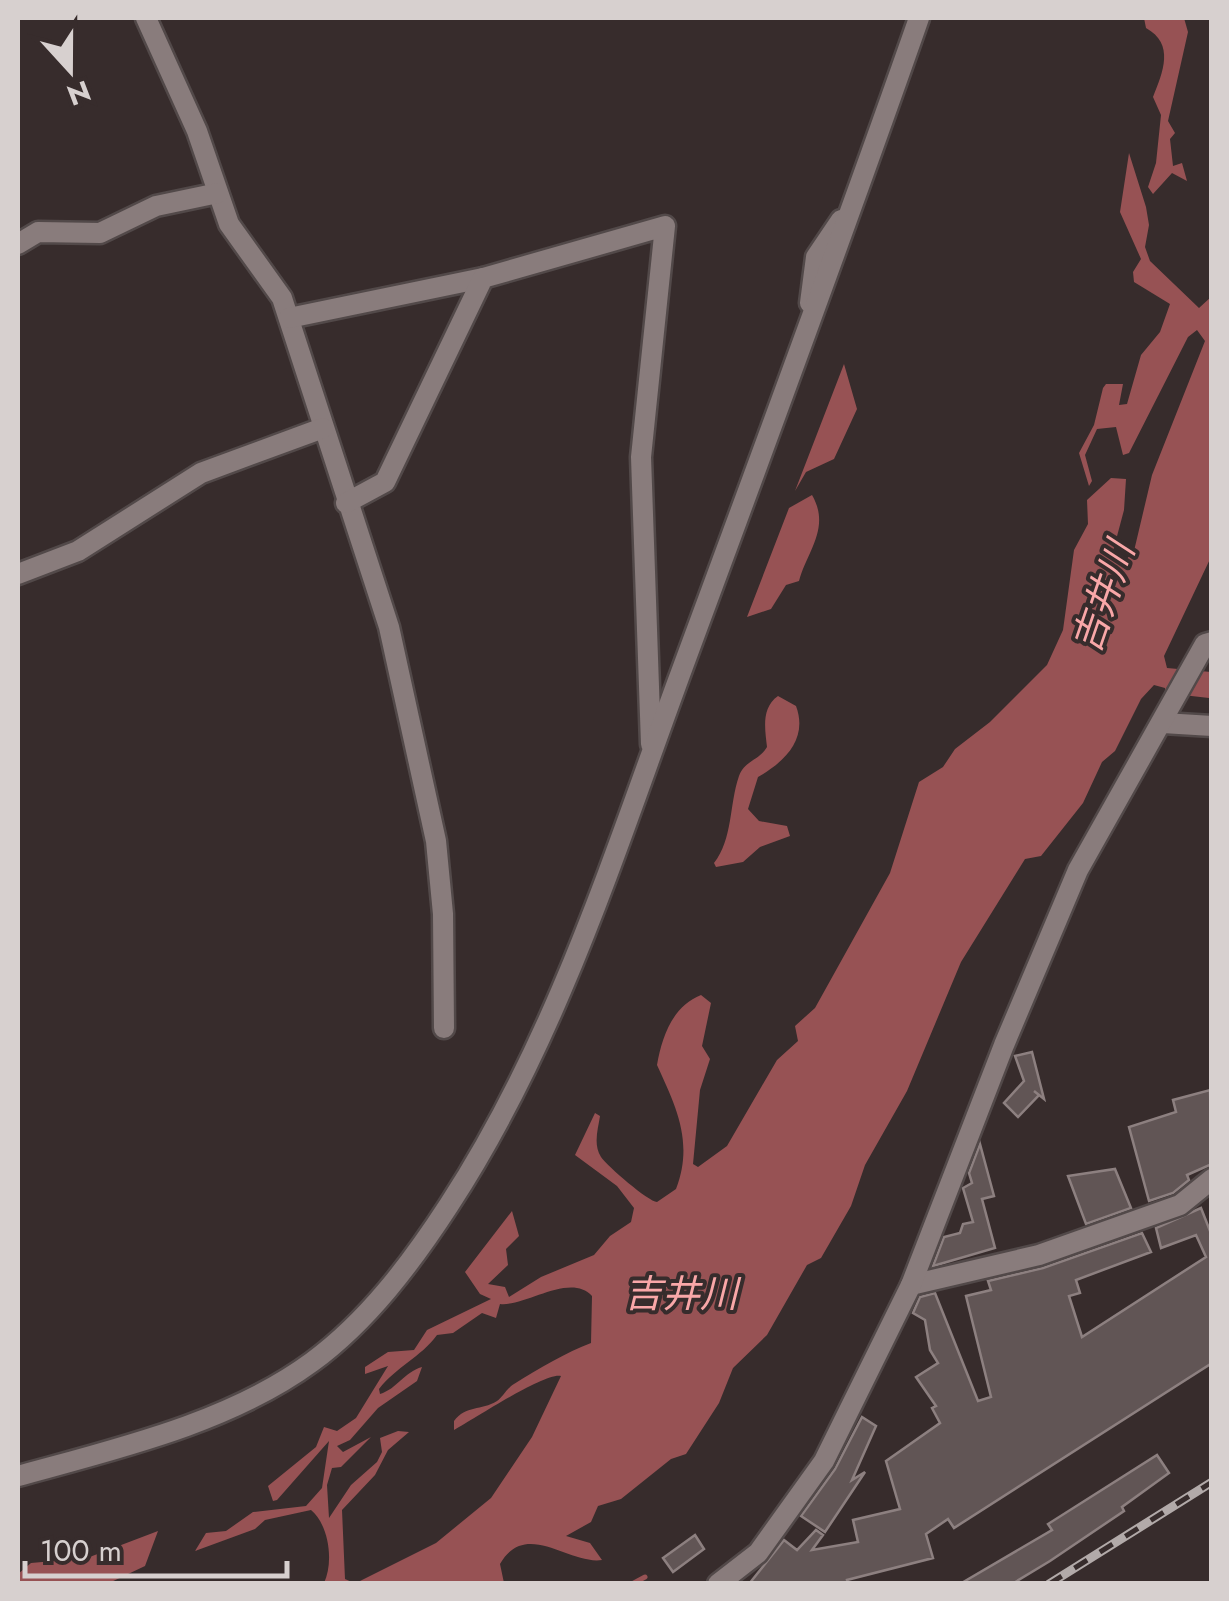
<svg xmlns="http://www.w3.org/2000/svg" width="1229" height="1601" font-family="Jost,'Noto Sans JP',sans-serif">
<style>
.water{fill:#975254}
.lines{fill:none;stroke-linecap:round;stroke-linejoin:round}
.stream{stroke:#975254;stroke-width:5}
.building{fill:#615555;stroke:#8d8080;stroke-width:2.5}
.street-casing{stroke:#524949;stroke-width:25}
.street{stroke:#897c7c;stroke-width:20}
.rail-casing{stroke:#b2aaa9;stroke-width:9}
.rail{stroke:#372c2c;stroke-width:5;stroke-dasharray:15;stroke-linecap:butt}
.labels{text-anchor:middle;dominant-baseline:central;stroke-width:8;stroke-linejoin:round;paint-order:stroke}
.water-label{font-size:38px;font-style:italic;fill:#f9a7a8;stroke:#372c2c}
</style>
<rect width="100%" height="100%" fill="#372c2c"/>
<g class="water">
<path d="M1144,18H1184L1188,32L1168,121L1175,133L1170,139L1173,166L1182,163L1187,181L1172,173L1153,194L1148,187L1156,163L1161,115L1153,97C1163,72 1175,44 1146,28Z"/>
<path d="M1129,153L1146,207L1149,225L1145,247L1150,261L1199,308L1211,297V557L1164,656L1167,668L1211,672V711L1209,698L1165,693V688L1154,685L1141,699L1115,751L1102,762L1083,803L1041,856L1025,859L961,962L907,1091L865,1165L851,1206L821,1258L807,1265L767,1335L733,1368L719,1403L686,1454L671,1459L621,1499L598,1506L591,1522L566,1536L590,1543L602,1560C569,1565 526,1519 500,1564L504,1583H356L436,1543L491,1498L532,1437L561,1376C545,1372 476,1418 454,1430V1421C466,1405 481,1411 497,1401C503,1397 507,1388 514,1384C538,1369 567,1352 591,1343L592,1296C570,1272 525,1307 500,1304L496,1318L482,1313L453,1333L437,1335C421,1357 396,1367 379,1389L380,1394C397,1389 404,1372 422,1367L417,1381L378,1408L350,1440L337,1446L343,1452L371,1437L341,1467L332,1468L327,1485L329,1518L351,1485L377,1462L382,1452L380,1438L398,1431L409,1432L388,1450L375,1475L342,1510L345,1579L354,1583H324C334,1562 329,1525 311,1510L265,1520L255,1529L195,1551L206,1533L226,1531L253,1512L306,1506L322,1488L329,1441L277,1500L273,1501L268,1486L316,1447L324,1427L337,1431L356,1418L388,1366L365,1374V1367L388,1352L414,1350L427,1330L491,1299L480,1294L465,1272L512,1211L519,1236L506,1249L508,1265L488,1284L505,1287L509,1297L541,1277L594,1255L610,1236L631,1222L634,1208L617,1186L575,1155L595,1113L600,1116C598,1129 593,1145 601,1157C607,1166 649,1202 657,1202L676,1189C694,1142 676,1107 657,1065C662,1036 673,1006 701,995L711,1003L702,1046L710,1059L700,1090L693,1164L698,1167L727,1146L777,1060L798,1041L795,1026L815,1008L890,873L919,782L943,767L955,749L990,722L1047,665L1063,630L1074,550L1088,524L1087,500L1111,478L1126,479L1124,510L1112,555L1123,563L1134,551L1152,475L1205,341L1197,330L1188,337L1129,453L1123,455L1116,427L1097,429L1085,455L1092,481L1089,486L1079,453L1094,425L1103,388L1106,384H1123L1119,405L1127,404L1141,355L1160,332L1170,304L1134,282L1133,272L1141,259L1120,212Z"/>
<polygon points="844,364 857,409 834,459 806,472 795,491"/>
<path d="M812,495C831,528 807,551 799,581L786,585L771,609L747,617L789,508Z"/>
<path d="M778,696L796,706C808,738 786,761 758,777L748,809L759,821L787,826L790,836L760,847L743,862L716,867L714,863C733,839 729,805 739,776C745,760 759,761 767,747C765,729 761,708 778,696Z"/>
<polygon points="158,1531 145,1566 109,1583 18,1583 18,1574 31,1563 87,1558"/>
</g>
<g class="lines">
<polyline class="stream" points="632,1584 645,1577"/>
</g>
<g class="building">
<polygon points="1032,1052 1044,1099 1034,1091 1039,1095 1018,1117 1004,1103 1024,1081 1015,1056"/>
<polygon points="1210,1090 1212,1164 1187,1175 1189,1180 1173,1193 1149,1201 1129,1127 1176,1112 1173,1100"/>
<polygon points="980,1144 994,1196 982,1199 995,1248 933,1266 944,1237 960,1233 963,1224 973,1222 963,1188 972,1183 969,1173"/>
<polygon points="1115,1169 1131,1208 1086,1224 1068,1176"/>
<polygon points="1201,1208 1212,1236 1212,1363 954,1528 948,1519 926,1534 933,1558 847,1580 848,1584 749,1584 784,1540 797,1550 816,1530 823,1535 812,1550 858,1542 853,1520 900,1509 886,1461 940,1423 932,1408 936,1406 916,1377 938,1363 930,1350 925,1320 913,1313 920,1297 935,1293 978,1401 991,1397 966,1296 991,1290 988,1281 1043,1268 1142,1233 1151,1252 1076,1280 1080,1293 1069,1296 1082,1337 1206,1257 1196,1235 1161,1248 1156,1228"/>
<polygon points="862,1417 876,1426 852,1480 865,1472 825,1532 801,1516 835,1469"/>
<polygon points="1157,1455 1169,1473 1122,1507 1124,1511 1050,1561 1012,1584 960,1584 1052,1530 1048,1524"/>
<polygon points="695,1535 704,1549 673,1572 663,1558"/>
</g>
<g class="lines">
<defs>
<g id="street">
<polyline points="146,18 197,131 229,224 282,298 389,627 436,841 443,914 444,1028"/>
<polyline points="18,244 38,232 100,233 156,206 218,193"/>
<polyline points="810,303 816,257 841,220"/>
<polyline points="289,318 483,278"/>
<polyline points="346,503 385,482 483,278 665,226 641,457 651,744"/>
<polyline points="18,574 78,551 201,473 323,428"/>
<polyline points="1163,723 1212,726"/>
<polyline points="911,1285 1039,1255 1180,1205 1212,1179"/>
<path d="M18,1476C116,1449 229,1423 312,1362C368,1321 412,1262 449,1205C554,1044 611,863 677,683C759,461 841,241 919,18"/>
<polyline points="718,1584 758,1553 824,1461 911,1285 1004,1045 1078,870 1205,644 1212,642"/>
</g>
</defs>
<use href="#street" class="street-casing"/>
<use href="#street" class="street"/>
<defs>
<polyline id="rail" points="1049,1584 1212,1482"/>
</defs>
<use href="#rail" class="rail-casing"/>
<use href="#rail" class="rail"/>
</g>
<g class="labels">
<g class="water-label">
<text transform="translate(1103 597) rotate(-71)">吉井川</text>
<text x="681" y="1293">吉井川</text>
</g>
</g>
<rect width="1229" height="1601" fill="none" stroke="#d7d0cf" stroke-width="40"/>
<g transform="translate(70 70) rotate(159)" stroke="#372c2c" stroke-width="8" paint-order="stroke">
<path d="M0-8L18 38L0 25L-18 38Z" fill="#d7d0cf"/>
<text y="-15" font-size="28" font-weight="bold" text-anchor="middle" fill="#d7d0cf">N</text>
</g>
<path d="M25 1561v15h262v-15" fill="none" stroke="#d7d0cf" stroke-width="5"/>
<text x="40" y="1561" font-size="30" fill="#d7d0cf" stroke="#372c2c" stroke-width="8" paint-order="stroke">100 m</text>
</svg>
